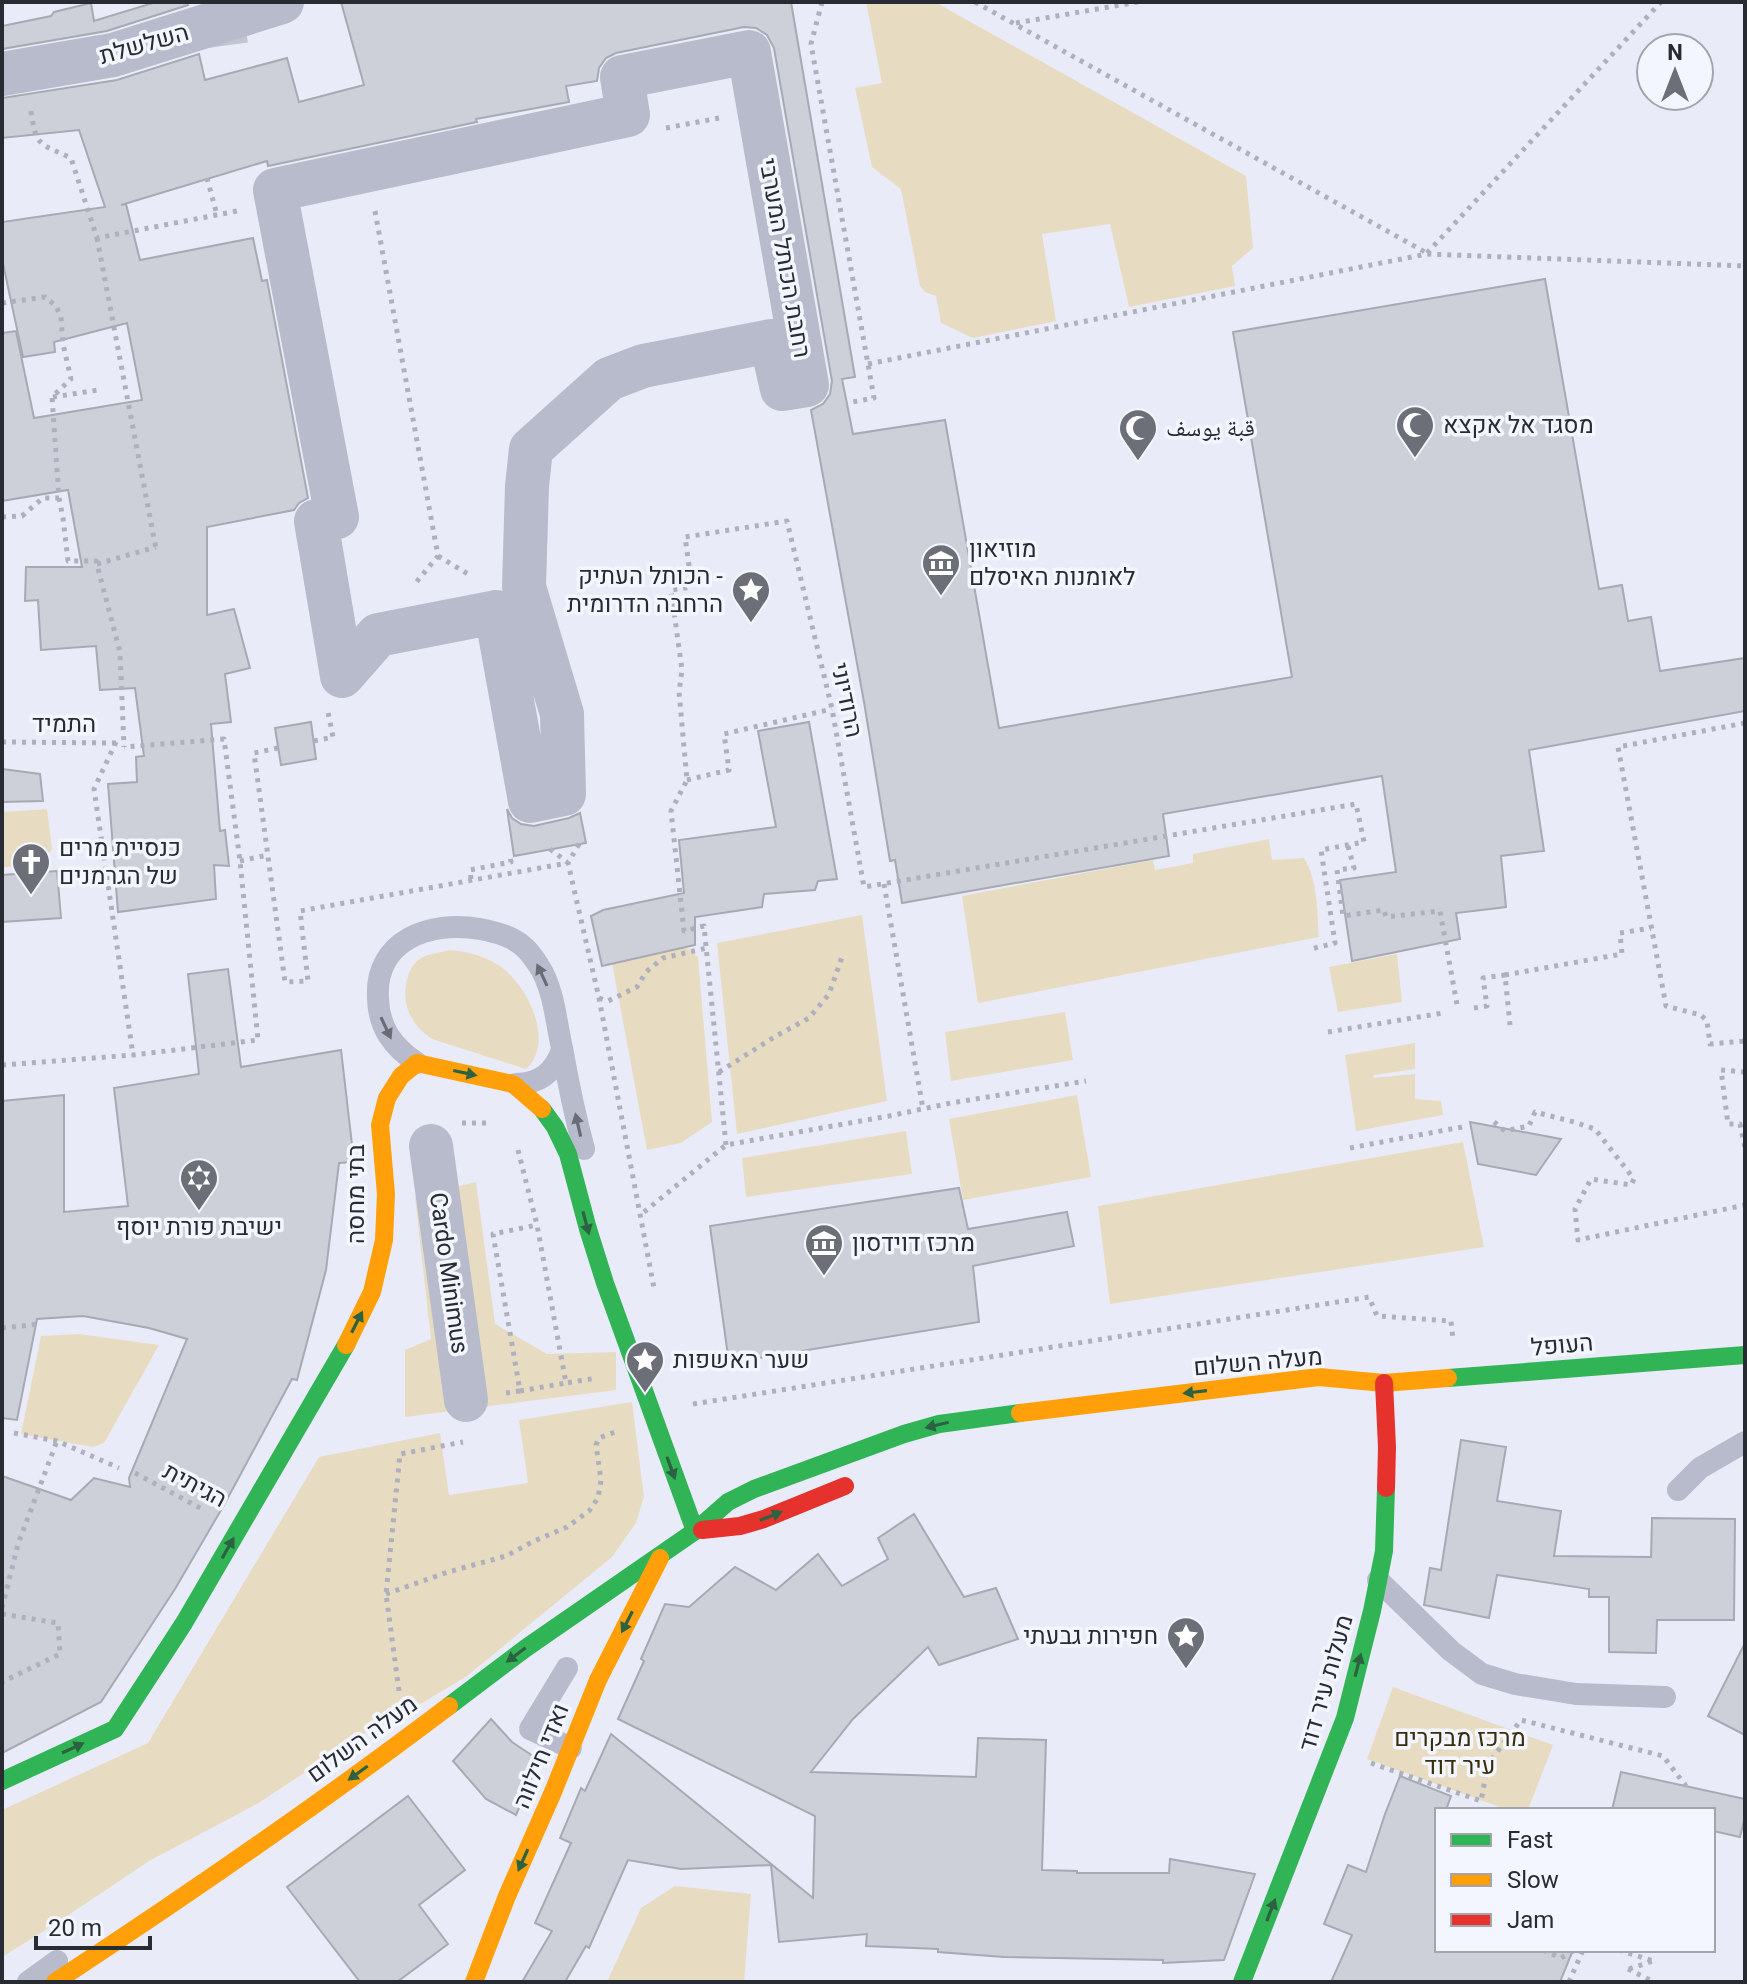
<svg xmlns="http://www.w3.org/2000/svg" width="1747" height="1984" font-family="Roboto,'Noto Naskh Arabic',Heebo,sans-serif">
<style>
.green{fill:#e7dcc2}
.building{fill:#cdcfd9;stroke:#a7a9b3;stroke-width:2}
.lines{fill:none;stroke-linecap:round;stroke-linejoin:round}
.street-tunnel{stroke:#c3c5d1;stroke-width:44;stroke-dasharray:44 22;stroke-linecap:butt}
.path{stroke:#aeb1bd;stroke-width:5;stroke-dasharray:4 6;stroke-linecap:butt}
.lane{stroke:#b7bbcb;stroke-width:22}
.street{stroke:#b7bbcb;stroke-width:44}
.fast{stroke:#30b455;stroke-width:18}
.slow{stroke:#ff9f0a;stroke-width:18}
.jam{stroke:#e5322d;stroke-width:18}
.oneway{fill:#696c77}
.oneway2{fill:#2c6241}
.labels{text-anchor:middle;dominant-baseline:central;stroke-width:7;stroke-linejoin:round;paint-order:stroke}
.street-label{font-size:24px;fill:#292b33;stroke:#f4f6ff}
.poi-label{font-size:24px;fill:#292b33;stroke:#f4f6ff;text-anchor:start}
.park-label{font-size:24px;fill:#392d0b;stroke:#f4f6ff}
</style>
<rect width="100%" height="100%" fill="#e9ecf8"/>
<g class="green">
<polygon points="866,2 935,2 1246,176 1253,248 1232,266 1235,286 1129,307 1110,224 1042,234 1056,321 973,338 941,323 936,296 925,292 920,286 901,189 872,167 855,88 882,83"/>
<polygon points="47,809 52,849 40,866 2,867 2,812"/>
<path d="M1269,839L1272,860L1304,858C1318,881 1317,910 1319,937L978,1003L962,896L1153,860L1155,870L1193,863V854Z"/>
<polygon points="862,915 887,1101 737,1134 717,943"/>
<polygon points="604,920 688,949 698,957 712,1122 681,1143 647,1150"/>
<path d="M450,950C468,952 483,955 498,965C527,983 556,1042 526,1069L432,1039C411,1025 401,1005 407,980C409,969 415,960 425,956C433,953 442,952 450,950Z"/>
<polygon points="1397,954 1402,1002 1338,1012 1329,967"/>
<polygon points="1065,1012 1073,1060 951,1081 945,1032"/>
<polygon points="1415,1043 1415,1069 1374,1075 1373,1078 1415,1074 1415,1099 1441,1101 1443,1115 1356,1131 1345,1055"/>
<polygon points="1077,1095 1091,1177 963,1200 949,1119"/>
<polygon points="906,1131 912,1174 746,1197 742,1158"/>
<polygon points="1463,1142 1484,1247 1110,1304 1098,1206"/>
<polygon points="476,1182 495,1324 547,1354 616,1352 616,1390 405,1417 405,1350 431,1339 415,1197"/>
<polygon points="79,1334 159,1345 104,1443 93,1447 21,1434 41,1336"/>
<polygon points="632,1402 644,1497 636,1523 612,1557 467,1676 422,1703 370,1730 257,1804 149,1861 52,1926 2,1957 2,1810 148,1743 319,1457 440,1433 449,1495 528,1483 519,1420"/>
<polygon points="1393,1687 1553,1745 1528,1810 1508,1810 1367,1759"/>
<polygon points="675,1886 751,1894 744,1982 607,1982 641,1908"/>
</g>
<g class="building">
<polygon points="156,2 187,2 188,5 107,31 2,49 2,26 51,16 54,12 91,3 94,21"/>
<polygon points="341,2 791,2 855,377 842,379 853,434 945,420 999,728 1292,677 1233,332 1545,279 1599,589 1622,585 1628,621 1651,617 1660,671 1745,658 1745,711 1529,750 1544,851 1501,856 1506,907 1456,913 1460,939 1352,961 1340,880 1396,872 1382,776 1163,814 1169,856 902,903 895,860 890,861 864,702 811,410 823,404 830,394 832,381 774,48 767,35 756,28 744,27 616,53 606,58 599,68 597,81 566,86 569,102 476,119 477,122 268,166 267,161 121,205 126,204 140,260 253,238 262,281 267,280 308,498 299,503 294,510 207,527 207,615 234,609 250,668 225,674 231,722 211,724 220,831 225,830 229,866 214,865 216,899 118,912 108,784 137,782 136,757 144,756 135,688 100,690 96,646 41,650 38,600 25,601 26,567 82,567 68,490 2,501 2,333 16,331 34,418 142,400 127,323 54,342 55,352 23,357 2,259 2,222 105,207 79,130 2,138 2,98 117,80 199,54 205,80 287,58 299,102 364,85"/>
<polygon points="311,722 316,759 281,765 275,728"/>
<polygon points="809,722 837,879 818,881 815,890 764,894 762,907 695,917 695,945 602,966 591,916 603,910 684,893 679,840 776,827 758,731"/>
<polygon points="2,769 40,774 43,801 2,802"/>
<polygon points="507,809 512,818 521,824 534,826 569,818 580,813 586,843 514,856"/>
<polygon points="57,871 61,918 2,922 2,875"/>
<polygon points="228,969 241,1067 341,1050 354,1162 339,1163 326,1270 297,1380 292,1379 224,1505 175,1589 101,1702 2,1753 2,1476 71,1500 94,1478 130,1487 129,1478 187,1339 149,1328 83,1316 37,1319 17,1420 2,1418 2,1101 64,1095 64,1212 128,1206 114,1088 199,1074 188,974"/>
<polygon points="1470,1122 1561,1139 1536,1175 1478,1164"/>
<polygon points="959,1188 968,1229 1067,1212 1074,1246 973,1266 979,1322 729,1363 710,1226"/>
<polygon points="1461,1440 1506,1447 1497,1501 1561,1511 1554,1556 1651,1557 1652,1518 1735,1519 1734,1620 1657,1620 1656,1653 1609,1652 1609,1597 1589,1597 1589,1589 1497,1575 1489,1618 1424,1605 1430,1568 1441,1570"/>
<polygon points="914,1514 964,1597 996,1588 1018,1639 939,1665 928,1647 853,1719 811,1772 976,1777 978,1738 1046,1740 1042,1870 1077,1871 1077,1873 1169,1873 1170,1859 1255,1874 1224,1960 1163,1963 1163,1960 1004,1957 938,1952 938,1949 866,1946 867,1934 779,1942 771,1865 681,1869 628,1860 589,1948 586,1946 565,1982 522,1982 552,1931 535,1923 571,1843 560,1838 581,1788 585,1791 611,1734 813,1898 815,1816 618,1719 644,1661 641,1659 665,1604 689,1607 735,1567 776,1590 818,1554 842,1586 888,1559 878,1538"/>
<polygon points="1745,1643 1745,1735 1708,1716"/>
<polygon points="491,1719 512,1742 539,1760 516,1815 486,1799 453,1761"/>
<polygon points="1621,1772 1745,1799 1745,1817 1740,1837 1713,1831 1713,1810 1612,1810"/>
<polygon points="1400,1776 1451,1796 1446,1810 1437,1810 1437,1950 1573,1950 1560,1982 1331,1982 1352,1935 1324,1924 1348,1865 1366,1872 1385,1814"/>
<polygon points="408,1796 465,1870 419,1905 448,1944 397,1982 360,1982 287,1887"/>
</g>
<g class="lines">
<polyline class="street-tunnel" points="220,2 228,60"/>
<g class="path">
<polyline points="822,2 811,44 874,398 847,403"/>
<polyline points="975,2 1425,252"/>
<polyline points="1016,23 1138,2"/>
<path d="M31,111C36,148 40,143 71,158L97,238L237,211"/>
<polyline points="666,128 719,118"/>
<polyline points="207,178 217,215"/>
<polyline points="375,211 438,556 413,586"/>
<polyline points="97,238 156,549"/>
<polyline points="1427,253 1661,2"/>
<polyline points="2,303 45,297 56,306 61,317 63,344 71,379 52,397 59,498 63,518 68,561 96,561 120,652 124,747"/>
<polyline points="868,364 1427,254 1745,266"/>
<polyline points="53,397 98,390"/>
<polyline points="2,517 22,516 43,498 59,498"/>
<polyline points="438,556 468,574"/>
<polyline points="97,564 156,547"/>
<polyline points="1745,723 1618,747 1666,1006 1701,1015 1707,1021 1710,1044 1745,1041"/>
<polyline points="314,741 333,737 328,712"/>
<polyline points="2,742 116,743"/>
<polyline points="116,742 94,789 133,1055"/>
<polyline points="278,748 254,753 285,982 308,981 300,911 568,863"/>
<polyline points="687,780 729,770 724,734 832,709"/>
<polyline points="579,844 568,863 599,998 654,1288"/>
<polyline points="1348,846 1354,868 1337,870 1343,916 1384,910 1386,917 1440,911 1458,1010"/>
<polyline points="550,849 567,862"/>
<polyline points="240,861 268,855"/>
<polyline points="471,879 470,870 511,862 510,856"/>
<polyline points="884,884 923,1109"/>
<polyline points="1505,975 1622,954 1620,933 1651,928"/>
<polyline points="599,998 608,1001 637,987 646,972 663,958 707,948"/>
<polyline points="1474,1008 1487,1006 1483,978 1505,975 1510,1025"/>
<polyline points="1328,1032 1443,1013"/>
<polyline points="2,1065 133,1055 258,1040 240,861 224,739 124,747"/>
<polyline points="719,1072 776,1036 809,1018 829,994 842,957"/>
<polyline points="1745,1072 1721,1070 1728,1124 1740,1124 1745,1148"/>
<polyline points="1494,1122 1505,1131 1529,1126 1535,1112 1574,1122 1595,1129 1634,1179 1631,1185 1591,1179 1575,1209 1578,1240 1745,1205"/>
<polyline points="462,1123 488,1123"/>
<polyline points="726,1145 704,926 684,931 671,811 687,780 679,692 682,670 671,590 692,587 685,537 787,521 832,709 864,887 1356,804 1364,842 1321,850 1335,943 1311,949"/>
<polyline points="1350,1148 1467,1126"/>
<polyline points="518,1150 537,1225 566,1383 597,1378"/>
<polyline points="644,1212 726,1145 889,1116 951,1103 1086,1081"/>
<polyline points="2,1328 40,1324"/>
<polyline points="520,1391 566,1383"/>
<polyline points="506,1393 520,1391 493,1234 537,1225"/>
<polyline points="693,1404 1369,1297 1377,1316 1451,1321 1453,1339"/>
<polyline points="14,1433 57,1441 119,1468"/>
<polyline points="135,1473 204,1510"/>
<polyline points="386,1594 448,1572 506,1556 532,1542 567,1527 589,1511 598,1498 601,1480 596,1445 599,1438 615,1432"/>
<polyline points="2,1608 18,1544 57,1441"/>
<polyline points="2,1614 58,1623 60,1654 2,1682"/>
<polyline points="399,1691 386,1594 400,1454 463,1442"/>
<polyline points="1371,1763 1481,1801 1488,1764 1521,1720 1663,1756 1686,1786"/>
<polyline points="1543,1950 1561,1958 1575,1950"/>
<polyline points="1619,1950 1653,1961"/>
<polyline points="1628,1969 1654,1982"/>
<polyline points="1629,1969 1653,1961"/>
<polyline points="1569,1982 1583,1950"/>
</g>
<g class="lane">
<path d="M417,1063C393,1047 379,1028 378,999C374,940 430,920 480,929C495,932 512,936 524,947C530,952 535,960 539,966C554,989 556,1022 562,1048C568,1082 575,1116 584,1149"/>
<path d="M516,1084C540,1084 554,1072 562,1050"/>
<polyline points="1678,1490 1700,1468 1745,1442"/>
<polyline points="1378,1580 1451,1651 1482,1674 1515,1684 1576,1694 1665,1697"/>
<polyline points="567,1668 530,1729 571,1748"/>
<polyline points="28,1982 57,1961"/>
</g>
<g class="street">
<polygon points="749,52 807,385 782,389 771,341 643,366 609,379 531,449 527,486 524,587 562,714 564,794 530,801 496,612 378,635 342,676 316,521 337,517 275,190 628,115 622,77"/>
<polyline points="2,74 113,55 282,2"/>
<polyline points="431,1146 466,1400"/>
</g>
<g class="fast">
<polyline points="542,1109 555,1127 568,1154 588,1229 605,1283 695,1531"/>
<polyline points="1448,1378 1745,1355"/>
<polyline points="449,1706 526,1648 695,1531 728,1502 754,1489 904,1434 939,1424 1020,1413"/>
<polyline points="2,1781 115,1729 184,1623 346,1345"/>
<polyline points="1242,1982 1345,1718 1372,1611 1384,1551 1386,1488"/>
</g>
<g class="slow">
<polyline points="346,1345 372,1292 384,1240 386,1194 380,1125 387,1098 401,1076 417,1063 513,1084 542,1109"/>
<polyline points="1020,1413 1319,1377 1384,1383 1448,1378"/>
<path d="M55,1982C189,1894 321,1803 449,1706"/>
<polyline points="474,1982 507,1896 553,1792 598,1680 660,1558"/>
</g>
<g class="jam">
<polyline points="1384,1383 1387,1447 1386,1488"/>
<polyline points="702,1530 740,1526 764,1519 845,1486"/>
</g>
</g>
<defs><path id="oneway-solid" d="M-6-.8H1V-3.2L6.5 0L1 3.2V.8H-6Z" transform="scale(2)"/></defs>
<g class="oneway">
<use href="#oneway-solid" transform="translate(542 975) rotate(-115)"/>
<use href="#oneway-solid" transform="translate(386 1028) rotate(65)"/>
<use href="#oneway-solid" transform="translate(578 1125) rotate(-103)"/>
</g>
<g class="oneway2">
<use href="#oneway-solid" transform="translate(465 1073) rotate(12)"/>
<use href="#oneway-solid" transform="translate(586 1223) rotate(75)"/>
<use href="#oneway-solid" transform="translate(357 1322) rotate(-63)"/>
<use href="#oneway-solid" transform="translate(1195 1392) rotate(173)"/>
<use href="#oneway-solid" transform="translate(937 1425) rotate(167)"/>
<use href="#oneway-solid" transform="translate(671 1468) rotate(70)"/>
<use href="#oneway-solid" transform="translate(771 1516) rotate(-21)"/>
<use href="#oneway-solid" transform="translate(228 1548) rotate(-60)"/>
<use href="#oneway-solid" transform="translate(627 1622) rotate(117)"/>
<use href="#oneway-solid" transform="translate(516 1655) rotate(143)"/>
<use href="#oneway-solid" transform="translate(1358 1665) rotate(-76)"/>
<use href="#oneway-solid" transform="translate(73 1748) rotate(-25)"/>
<use href="#oneway-solid" transform="translate(358 1773) rotate(144)"/>
<use href="#oneway-solid" transform="translate(523 1860) rotate(114)"/>
<use href="#oneway-solid" transform="translate(1271 1910) rotate(-69)"/>
</g>
<defs>
<symbol id="mosque-pin" viewBox="-11 -11 22 30"><path d="M0 17L-7.5 6A9.5 9.5 0 1 1 7.5 6Z" fill="#6c6f78" stroke="#f4f6ff"/><path d="M3.5-4.9A6 6 0 1 0 3.5 4.9A5 5 0 1 1 3.5-4.9Z" fill="#fff"/></symbol>
<symbol id="museum-pin" viewBox="-11 -11 22 30"><path d="M0 17L-7.5 6A9.5 9.5 0 1 1 7.5 6Z" fill="#6c6f78" stroke="#f4f6ff"/><path d="M0-6L6-3V-2H-6V-3ZM-5-1h2V3h-2ZM-1-1h2V3h-2ZM3-1h2V3H3ZM-6 4H6V6H-6Z" fill="#fff"/></symbol>
<symbol id="sight-pin" viewBox="-11 -11 22 30"><path d="M0 17L-7.5 6A9.5 9.5 0 1 1 7.5 6Z" fill="#6c6f78" stroke="#f4f6ff"/><path d="M0-6L1.8-2.2L6-1.7L2.9 1.2L3.7 5.4L0 3.3L-3.7 5.4L-2.9 1.2L-6-1.7L-1.8-2.2Z" fill="#fff"/></symbol>
<symbol id="church-pin" viewBox="-11 -11 22 30"><path d="M0 17L-7.5 6A9.5 9.5 0 1 1 7.5 6Z" fill="#6c6f78" stroke="#f4f6ff"/><path d="M-1.2-6h2.4v3.5h3.3v2.4h-3.3V6h-2.4V-.1h-3.3v-2.4h3.3Z" fill="#fff"/></symbol>
<symbol id="synagogue-pin" viewBox="-11 -11 22 30"><path d="M0 17L-7.5 6A9.5 9.5 0 1 1 7.5 6Z" fill="#6c6f78" stroke="#f4f6ff"/><path d="M0-6.5L5.6 3.2H-5.6ZM0 6.5L5.6-3.2H-5.6Z" fill="#fff"/></symbol>
</defs>
<g fill-rule="evenodd">
<use href="#mosque-pin" x="1393" y="403" width="44" height="60"/>
<use href="#mosque-pin" x="1116" y="406" width="44" height="60"/>
<use href="#museum-pin" x="919" y="541" width="44" height="60"/>
<use href="#sight-pin" x="729" y="568" width="44" height="60"/>
<use href="#church-pin" x="9" y="840" width="44" height="60"/>
<use href="#synagogue-pin" x="177" y="1156" width="44" height="60"/>
<use href="#museum-pin" x="802" y="1221" width="44" height="60"/>
<use href="#sight-pin" x="623" y="1338" width="44" height="60"/>
<use href="#sight-pin" x="1164" y="1614" width="44" height="60"/>
</g>
<g class="labels">
<g class="street-label">
<text transform="translate(144 44) rotate(-16)">השלשלת</text>
<text transform="translate(785 258) rotate(80)">רחבת הכותל המערבי</text>
<text transform="translate(847 700) rotate(78)">הרודיוני</text>
<text x="64" y="724">התמיד</text>
<text transform="translate(356 1194) rotate(-90)">בתי מחסה</text>
<text transform="translate(449 1273) rotate(82)">Cardo Minimus</text>
<text transform="translate(1562 1345) rotate(-5)">העופל</text>
<text transform="translate(1258 1362) rotate(-5)">מעלה השלום</text>
<text transform="translate(195 1485) rotate(28)">הגיתית</text>
<text transform="translate(1326 1683) rotate(-74)">מעלות עיר דוד</text>
<text transform="translate(362 1739) rotate(-36)">מעלה השלום</text>
<text transform="translate(541 1756) rotate(-68)">ואדי חילווה</text>
</g>
<g class="poi-label">
<text x="1443" y="425">מסגד אל אקצא</text>
<text x="1166" y="428">قبة يوسف</text>
<text x="969" y="549">מוזיאון<tspan x="969" dy="28">לאומנות האיסלם</tspan></text>
<text x="723" y="576" text-anchor="end">הכותל העתיק -<tspan x="723" dy="28">הרחבה הדרומית</tspan></text>
<text x="59" y="848">כנסיית מרים<tspan x="59" dy="28">של הגרמנים</tspan></text>
<text x="199" y="1227" text-anchor="middle">ישיבת פורת יוסף</text>
<text x="852" y="1243">מרכז דוידסון</text>
<text x="673" y="1360">שער האשפות</text>
<text x="1158" y="1636" text-anchor="end">חפירות גבעתי</text>
</g>
<g class="park-label">
<text x="1460" y="1738">מרכז מבקרים<tspan x="1460" dy="28">עיר דוד</tspan></text>
</g>
</g>
<rect width="1747" height="1984" fill="none" stroke="#292b33" stroke-width="8"/>
<rect x="1435" y="1808" width="280" height="144" fill="#f4f6ff" stroke="#a3a5ad" stroke-width="2"/>
<rect x="1451" y="1834" width="40" height="12" fill="#30b455" stroke="#a3a5ad" stroke-width="2"/>
<text x="1507" y="1848" font-size="24" fill="#292b33">Fast</text>
<rect x="1451" y="1874" width="40" height="12" fill="#ff9f0a" stroke="#a3a5ad" stroke-width="2"/>
<text x="1507" y="1888" font-size="24" fill="#292b33">Slow</text>
<rect x="1451" y="1914" width="40" height="12" fill="#e5322d" stroke="#a3a5ad" stroke-width="2"/>
<text x="1507" y="1928" font-size="24" fill="#292b33">Jam</text>
<g transform="translate(1675 72)"><circle r="38" fill="#f4f6ff" stroke="#a3a5ad" stroke-width="2"/>
<path d="M0-6L14 30L0 20L-14 30Z" fill="#6c6f78"/>
<text y="-12" font-size="22" font-weight="bold" text-anchor="middle" fill="#292b33">N</text>
</g>
<path d="M36 1936v12h114v-12" fill="none" stroke="#292b33" stroke-width="4"/>
<text x="48" y="1936" font-size="24" fill="#292b33" stroke="#f4f6ff" stroke-width="6" paint-order="stroke">20 m</text>
</svg>
